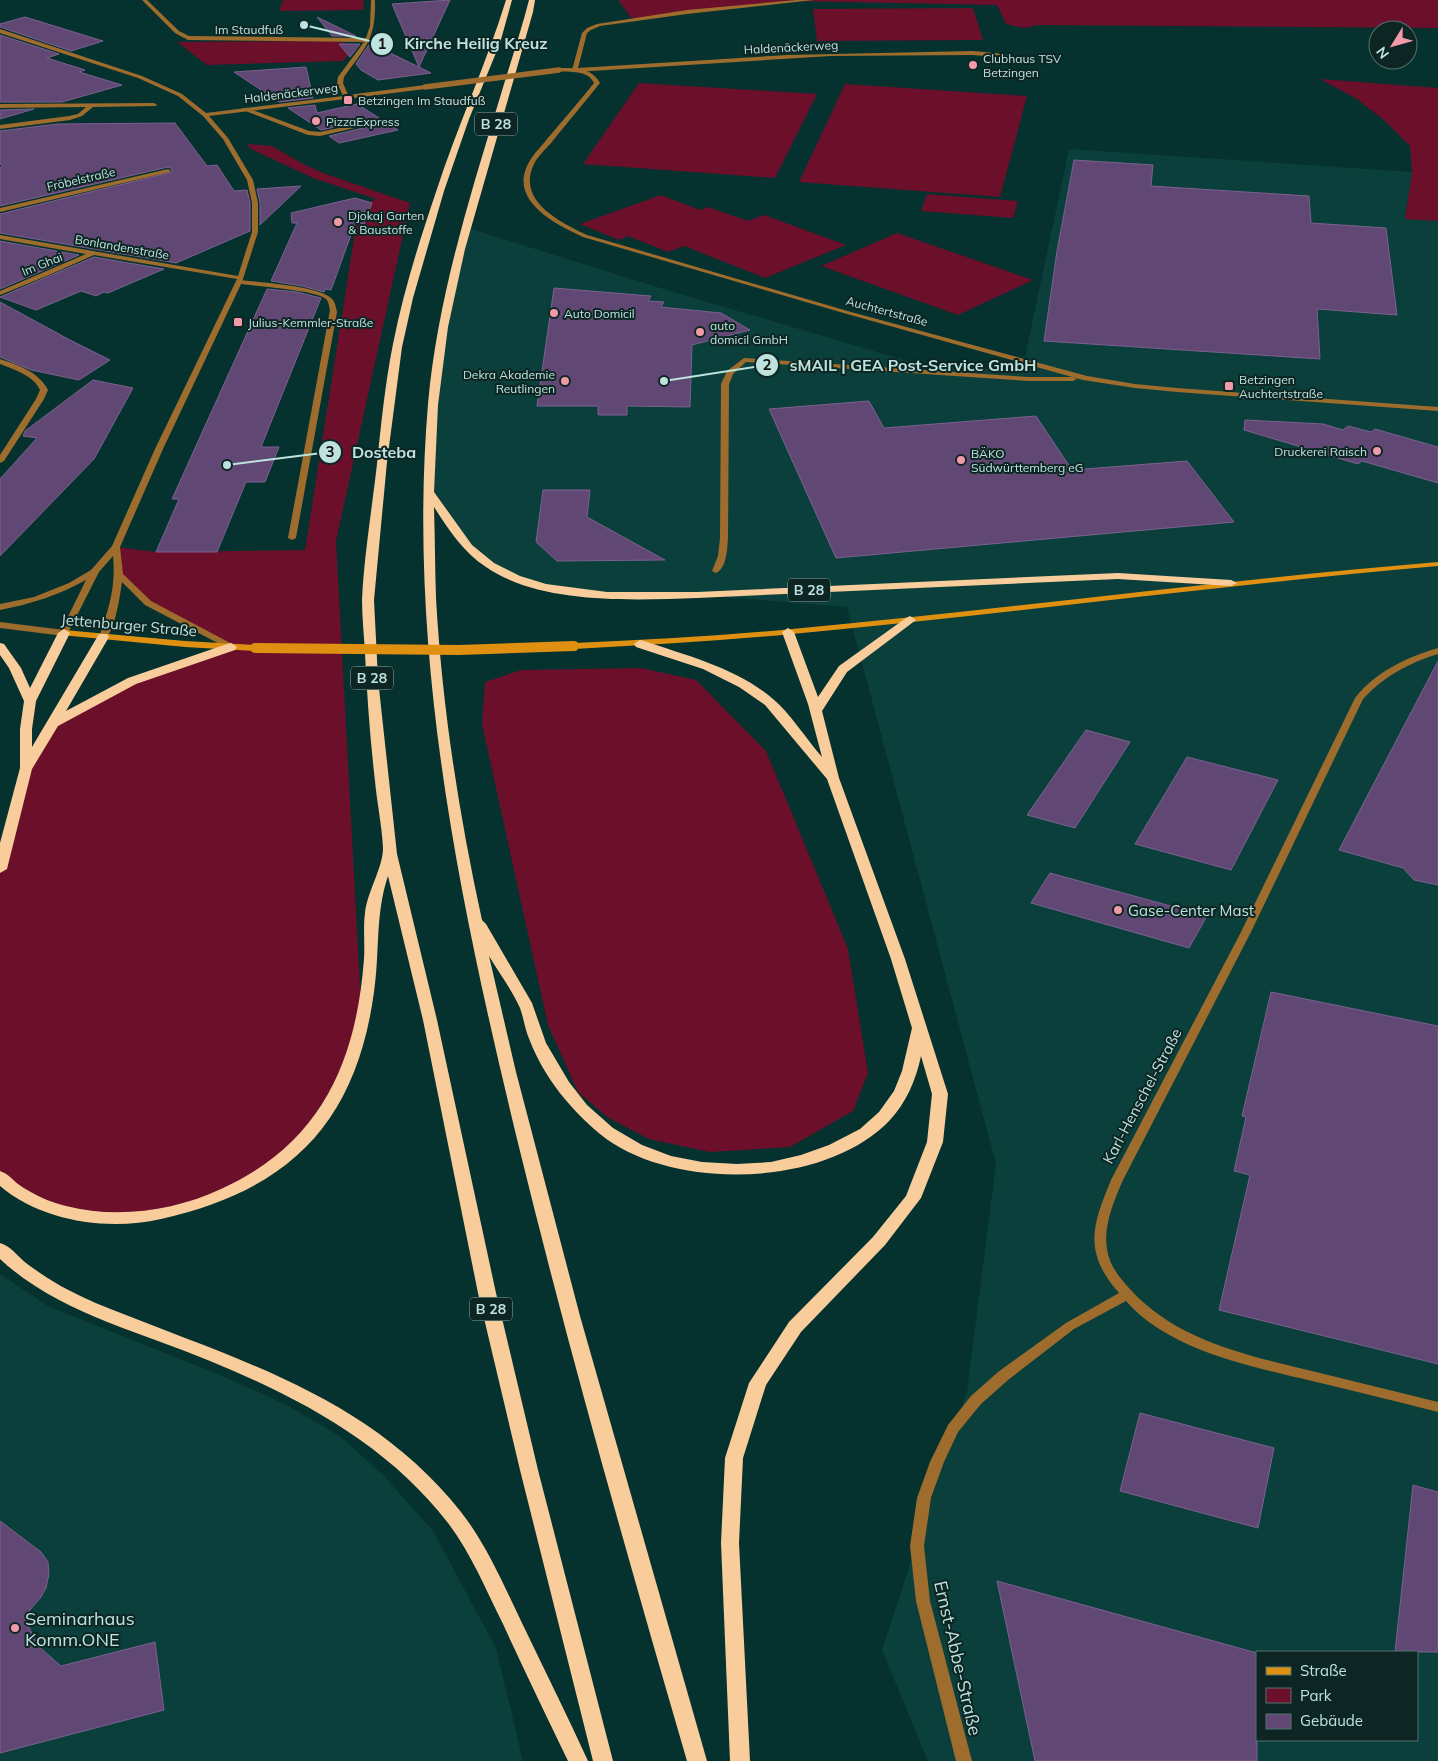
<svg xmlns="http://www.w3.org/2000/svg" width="1438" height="1761" font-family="Mulish,sans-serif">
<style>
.built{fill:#0a3f3c;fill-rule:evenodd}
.green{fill:#6b0f2b}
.building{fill:#614874;stroke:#7b618f}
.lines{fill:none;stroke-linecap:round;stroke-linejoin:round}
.service{fill:#9e6c2d;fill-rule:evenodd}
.minor{fill:#9e6c2d;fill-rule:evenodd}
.tertiary{fill:#9e6c2d;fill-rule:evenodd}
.secondary{fill:#e09011;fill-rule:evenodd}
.trunk{fill:#f8cd9b;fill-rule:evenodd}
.minor-bridge{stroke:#9e6c2d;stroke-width:5.5}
.secondary-bridge{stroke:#e09011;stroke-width:10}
.poi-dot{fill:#f39aa8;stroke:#0d2624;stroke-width:2}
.labels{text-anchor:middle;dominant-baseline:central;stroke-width:4;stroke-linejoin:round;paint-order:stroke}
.far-street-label{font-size:12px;fill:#bee3df;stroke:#0d2624}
.far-poi-label{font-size:12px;fill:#bee3df;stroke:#0d2624;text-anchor:start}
.shield{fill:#0d2624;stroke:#89aaa7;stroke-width:1}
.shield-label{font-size:14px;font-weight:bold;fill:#bee3df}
.street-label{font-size:15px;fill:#bee3df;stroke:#0d2624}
.poi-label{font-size:15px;fill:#bee3df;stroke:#0d2624;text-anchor:start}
.near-poi-label{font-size:18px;fill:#bee3df;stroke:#0d2624;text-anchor:start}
.near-street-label{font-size:18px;fill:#bee3df;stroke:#0d2624}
.leader{fill:none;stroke:#bee3df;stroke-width:2}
.callout-dot{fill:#bee3df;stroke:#0d2624;stroke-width:2}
.mark-label{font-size:15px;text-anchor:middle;font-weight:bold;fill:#111}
.callout-label{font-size:16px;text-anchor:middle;font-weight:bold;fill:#bee3df;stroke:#0d2624;stroke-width:4;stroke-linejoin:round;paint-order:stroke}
</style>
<rect width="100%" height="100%" fill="#05322f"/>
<g class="built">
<path d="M1069,149L1412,172L1405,219L1438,221V1761H928L882,1650L967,1391L996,1164L847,607L697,595L634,596L537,586L486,562L428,491L439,351L468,228L670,291L918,364L1022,371ZM1257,1652H1417V1740H1257Z"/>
<polygon points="0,1274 48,1306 222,1376 287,1405 341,1437 384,1476 433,1531 496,1648 523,1761 0,1761"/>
</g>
<g class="green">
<polygon points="283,0 364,0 363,10 279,11"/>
<polygon points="618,0 1438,0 1438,28 1038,25 1024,28 1006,24 997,5 791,1 633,20"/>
<polygon points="973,8 983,40 817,41 813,9"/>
<polygon points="333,41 346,43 353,46 351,51 343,61 207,65 177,42"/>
<polygon points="1320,79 1438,88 1438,221 1405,219 1412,172 1410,146 1385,121 1357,99"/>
<polygon points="639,83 817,94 775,178 583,164"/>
<polygon points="845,84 1027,96 1000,197 799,182"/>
<polygon points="247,144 272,146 303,164 323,173 410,203 336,541 362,1023 332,1104 261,1177 167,1212 74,1214 0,1177 0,869 17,798 52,723 113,689 231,647 148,603 119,575 116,547 156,552 305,550 359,207 376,199 313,178 251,149"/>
<polygon points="927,194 1018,201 1013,218 921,211"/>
<polygon points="661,195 700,210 708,207 748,221 764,215 846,245 765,278 684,246 668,252 628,236 619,240 580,224"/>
<polygon points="897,233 1033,280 958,315 821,266"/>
<polygon points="641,668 696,680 766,751 848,949 868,1073 853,1111 790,1147 710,1152 649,1139 607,1117 578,1092 548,1025 482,724 485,682 521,670"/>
</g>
<g class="building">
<polygon points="450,0 419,67 392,4"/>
<polygon points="25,17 103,41 71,51 0,27 0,24"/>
<polygon points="317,17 356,36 332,36"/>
<polygon points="0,35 59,54 47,58 85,70 79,72 122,85 62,102 0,102"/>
<polygon points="370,43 431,73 378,80 361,70 356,64"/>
<polygon points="339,44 360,44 350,57"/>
<polygon points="306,67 313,98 279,102 234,72"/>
<polygon points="357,104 398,130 339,143 329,136 376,125 378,123 373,119 321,130 288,108 315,105 317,113"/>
<polygon points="34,109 0,119 0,110"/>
<polygon points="175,123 207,166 217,165 234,191 247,190 250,203 250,231 176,263 0,233 0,214 172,172 171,168 168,167 0,206 0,168 2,166 0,163 0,131 57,124"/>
<polygon points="1074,160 1153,165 1151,186 1309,196 1311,223 1386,228 1397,315 1317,309 1320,359 1044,341 1057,251"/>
<polygon points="301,186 260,225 260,203 257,189"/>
<polygon points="355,198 372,203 364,224 355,224 331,290 325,289 324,292 302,286 271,281 297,223 292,223 291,213"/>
<polygon points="0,241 79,255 0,289"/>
<polygon points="94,257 164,269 108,293 104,292 96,296 81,291 36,310 0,297"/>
<polygon points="554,288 651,296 648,301 664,302 661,307 721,313 750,330 692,345 690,407 627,406 627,415 598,415 598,406 537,406"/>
<polygon points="267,289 297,292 321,298 261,447 279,447 265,482 246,482 217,552 156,552 179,499 172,499"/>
<polygon points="0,302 70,340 110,360 79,380 31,370 0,357"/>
<polygon points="93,380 133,388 94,459 0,556 0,479 37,438 23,436 25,431"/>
<polygon points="869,401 884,428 1036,416 1072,470 1187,461 1234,522 836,558 769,409"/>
<polygon points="1245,420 1323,424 1343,430 1348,426 1371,432 1375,429 1438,447 1438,483 1362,461 1358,464 1244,430"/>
<polygon points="543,490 590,490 587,517 665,560 557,561 536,542"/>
<polygon points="1438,661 1438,885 1414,880 1403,868 1339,850"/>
<polygon points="1086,730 1130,742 1075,828 1027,815"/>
<polygon points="1187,757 1278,780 1231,870 1135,844"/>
<polygon points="1050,873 1207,916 1189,948 1031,903"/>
<polygon points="1271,992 1438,1026 1438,1364 1219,1310 1250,1175 1234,1171 1246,1117 1242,1116"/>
<polygon points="1140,1413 1274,1448 1258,1528 1120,1491"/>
<polygon points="1413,1485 1438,1492 1438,1652 1395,1652"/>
<polygon points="0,1521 41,1552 48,1562 49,1574 46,1588 41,1597 24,1617 38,1646 61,1666 155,1642 164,1710 0,1753"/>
<polygon points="997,1581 1257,1653 1257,1761 1035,1761"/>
</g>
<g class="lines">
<g class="service">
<polygon points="796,0 814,0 687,14 600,26 591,30 587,33 578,68 788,55 973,51 996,53 1010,56 1007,58 973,55 831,56 575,72 572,70 582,33 587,28 597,24 687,10"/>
<polygon points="243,108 247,108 309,131 320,132 373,121 376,123 320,136 308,135 243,110"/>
<path d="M239,280C258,282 319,286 331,298C335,301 336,307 337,312L296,538L292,540L288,538L330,310C329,307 329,302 326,299C313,289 255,287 237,283V281Z"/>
</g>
<g class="minor">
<path d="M142,0H147L179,31L189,36L366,38L370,26L371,0H375C376,39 366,47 344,77L343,83L348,95L425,85L428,87L425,89L209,116L228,138L253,180L258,203V232L242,282L163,449L120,547L123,574L151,601L234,645L235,647L234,649L231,650L145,605L122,582C120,595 115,635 103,640L100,639L99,637C109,609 116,586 113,556L99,572L67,635L64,636L60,633L86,580C59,595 31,604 0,610V604L34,597L69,583L91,570L112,546L155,449L237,279L94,255L49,275L0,295V291L86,254L0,239V235L238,276L252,232V203L247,180L223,139L203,116L178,96L138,78L0,33V29L142,76L182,94L206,113L343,96L337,83L338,77L364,42L188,40L175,33Z"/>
<path d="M559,68C575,68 591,67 600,83C584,103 567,123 551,143C545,150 538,156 534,164C516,201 560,222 587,235L851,312L1087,376L1135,384L1177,388L1438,407V411L1177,392L1135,388L1083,380L847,314L583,237C555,224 509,201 528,164C533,154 541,147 547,139C563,120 579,102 594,83C587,69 570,73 557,71V69Z"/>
<polygon points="154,103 157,105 156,106 93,107 82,116 70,120 0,129 0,125 69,116 78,114 86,107 0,108 0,104"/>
<polygon points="168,169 170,170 170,172 0,212 0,208"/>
<path d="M744,358L1029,377H1073L1077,379L1073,381H1029L746,362L733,374L729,384L728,538C727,549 727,568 716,573L712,571L718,556L720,538L721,384L727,371Z"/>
<path d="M0,359C18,365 39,372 48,390L44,399L4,461L0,463V455L36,399L40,390C33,375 15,370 0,364Z"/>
<path d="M1438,648V654C1409,663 1384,676 1363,699L1251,932L1123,1180C1114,1201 1103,1226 1107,1249C1109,1265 1119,1277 1129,1288C1178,1343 1252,1356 1320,1373C1359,1383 1399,1392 1438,1402V1412C1396,1401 1354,1391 1312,1381C1250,1366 1170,1351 1126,1301L1074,1329L1008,1380L981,1404L958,1432L944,1462L931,1498L924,1546L930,1601L972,1761H956L916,1601L910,1546L917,1498L930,1462L948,1425L971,1396L998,1372L1066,1323L1119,1293C1083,1252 1092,1226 1111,1180L1241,932L1355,698C1375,672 1407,657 1438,648Z"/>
</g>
<polygon class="tertiary" points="0,622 64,630 68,633 64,636 0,628"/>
<g class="secondary">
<path d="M1438,562V566C1222,585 1007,614 792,634C719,641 647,645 574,649L570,646L574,643C647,640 719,636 792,629C1007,609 1222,580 1438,562Z"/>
<polygon points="64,630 185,641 255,645 259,648 255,651 185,647 61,635 60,633"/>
</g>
<g class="trunk">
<path d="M506,0H512L500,43L469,119L444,191L413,298L402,347L387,462L374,600L378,679L397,854L437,1020L496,1293L538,1470L613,1761H593L520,1470L478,1293L423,1020L388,876C375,914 380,953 374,992C356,1124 289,1190 161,1219C108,1231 43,1222 0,1186V1171C8,1174 12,1179 18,1184C32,1194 49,1202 66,1206C117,1219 174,1211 221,1189C320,1144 356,1064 364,959C365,944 363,928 365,913C367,892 383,868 383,848C382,826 377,803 375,781C370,738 367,695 365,653C364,635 362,617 362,600C364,557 372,508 377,464C381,425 385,384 393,344C403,293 419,242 436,192C457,127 486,65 506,0Z"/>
<path d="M529,0H535L533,12L465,249L448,327L438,405L434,492L472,545L494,563L520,576L546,584L607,592H697L1118,573L1231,580L1237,583L1231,586L1118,579L697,598C633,600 541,605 486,567C463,552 449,530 434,507C435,538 435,568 436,598C442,706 459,815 482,920L486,924L532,1003L546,1043L569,1082L587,1105L613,1128L642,1145L671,1156L702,1162L737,1164L771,1162L801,1155L829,1145L860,1129L879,1112L894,1091L902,1071L912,1028L891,959L827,779L765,705L739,687L703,669L636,647L634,644L640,640L644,641C688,656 737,668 773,699C790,713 807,740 822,757L808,704L782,632L788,628L794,632L818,697L839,666L906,618L910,616L916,620L847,672L822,711L839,778L905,959L948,1094L943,1142L921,1198L885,1245L801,1332L766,1385L743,1458L739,1543L750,1761H730L721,1543L725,1458L749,1383L789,1322L873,1237L906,1196L927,1142L932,1094L921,1056C916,1080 906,1103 890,1120C826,1188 671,1192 600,1134C570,1109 544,1077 530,1041C525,1030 524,1019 520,1008C512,990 499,973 489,956L516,1072L580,1316L707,1761H687C627,1555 568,1348 517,1139C459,899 407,653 428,404C437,302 468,202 498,104C508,70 520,35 529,0Z"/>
<polygon points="64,629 70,633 36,701 32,729 32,747 99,634 107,634 109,637 66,711 128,678 227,644 231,643 237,647 235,650 136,684 58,726 32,769 7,869 0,873 0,843 20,768 20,729 24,701 9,668 0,655 0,643 4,644 21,668 30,688 58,633"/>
<path d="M0,1243C11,1246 17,1256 26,1263C32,1268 39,1272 46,1277C66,1290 90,1301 113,1310C241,1361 371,1398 461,1512C487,1545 504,1586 522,1623C544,1669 567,1715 588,1761H568C546,1715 524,1670 503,1624C486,1590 471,1553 448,1523C387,1444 300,1398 210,1361C139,1331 58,1313 0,1259Z"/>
</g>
<polyline class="minor-bridge" points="425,87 559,70"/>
<polyline class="secondary-bridge" points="255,648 459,650 574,646"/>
</g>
<g class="poi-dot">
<circle cx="973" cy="65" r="5"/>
<rect x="343" y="95" width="10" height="10" rx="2.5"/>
<circle cx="316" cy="121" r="5"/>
<circle cx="338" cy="222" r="5"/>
<circle cx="554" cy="313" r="5"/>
<rect x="233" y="317" width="10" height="10" rx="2.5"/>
<circle cx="700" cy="332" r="5"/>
<circle cx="565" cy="381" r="5"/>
<rect x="1224" y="381" width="10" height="10" rx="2.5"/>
<circle cx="1377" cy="451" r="5"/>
<circle cx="961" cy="460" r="5"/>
<circle cx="1118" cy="910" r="5"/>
<circle cx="15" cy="1628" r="5"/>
</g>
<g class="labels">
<g class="far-street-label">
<text x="249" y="29">Im Staudfuß</text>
<text transform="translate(791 47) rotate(-3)">Haldenäckerweg</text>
<text transform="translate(291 93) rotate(-7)">Haldenäckerweg</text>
<text transform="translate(81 179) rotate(-13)">Fröbelstraße</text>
<text transform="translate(122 247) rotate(10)">Bonlandenstraße</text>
<text transform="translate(42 264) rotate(-22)">Im Ghai</text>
<text transform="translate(887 311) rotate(15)">Auchtertstraße</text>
</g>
<g class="far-poi-label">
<text x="983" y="58">Clubhaus TSV<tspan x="983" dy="14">Betzingen</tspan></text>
<text x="358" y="100">Betzingen Im Staudfuß</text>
<text x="326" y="121">PizzaExpress</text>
<text x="348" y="215">Djokaj Garten<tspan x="348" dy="14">&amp; Baustoffe</tspan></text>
<text x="564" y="313">Auto Domicil</text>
<text x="248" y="322">Julius-Kemmler-Straße</text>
<text x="710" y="325">auto<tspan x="710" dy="14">domicil GmbH</tspan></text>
<text x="555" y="374" text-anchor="end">Dekra Akademie<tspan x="555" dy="14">Reutlingen</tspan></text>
<text x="1239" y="379">Betzingen<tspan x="1239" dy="14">Auchtertstraße</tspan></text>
<text x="1367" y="451" text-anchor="end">Druckerei Raisch</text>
<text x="971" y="453">BÄKO<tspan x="971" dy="14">Südwürttemberg eG</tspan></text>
</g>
<g class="shield">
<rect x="475" y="112.5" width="42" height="23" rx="4"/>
<rect x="788" y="578.5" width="42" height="23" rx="4"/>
<rect x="351" y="666.5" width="42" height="23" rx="4"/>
<rect x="470" y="1297.5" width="42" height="23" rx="4"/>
</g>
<g class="shield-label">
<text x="496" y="124">B 28</text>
<text x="809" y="590">B 28</text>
<text x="372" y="678">B 28</text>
<text x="491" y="1309">B 28</text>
</g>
<g class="street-label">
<text transform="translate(129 625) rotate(5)">Jettenburger Straße</text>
<text transform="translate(1142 1096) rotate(-62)">Karl-Henschel-Straße</text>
</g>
<g class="poi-label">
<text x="1128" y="910">Gase-Center Mast</text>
</g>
<g class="near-poi-label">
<text x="25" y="1618">Seminarhaus<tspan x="25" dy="21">Komm.ONE</tspan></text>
</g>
<g class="near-street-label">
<text transform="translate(958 1658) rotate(77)">Ernst-Abbe-Straße</text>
</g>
</g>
<path class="leader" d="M304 25L382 44M664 381L767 365M227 465L330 452"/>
<g class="callout-dot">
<circle cx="304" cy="25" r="5"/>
<circle cx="664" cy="381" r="5"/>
<circle cx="227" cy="465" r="5"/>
<circle cx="382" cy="44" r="12"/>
<circle cx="767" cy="365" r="12"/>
<circle cx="330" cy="452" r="12"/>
</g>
<g class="mark-label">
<text x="382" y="49">1</text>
<text x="767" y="370">2</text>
<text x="330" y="457">3</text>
</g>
<g class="callout-label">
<text x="476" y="49">Kirche Heilig Kreuz</text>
<text x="913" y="371">sMAIL | GEA Post-Service GmbH</text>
<text x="384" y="458">Dosteba</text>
</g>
<rect x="1256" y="1651" width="162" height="90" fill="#0d2624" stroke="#54726f"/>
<rect x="1266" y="1667" width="25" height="8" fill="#e09011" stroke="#54726f"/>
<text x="1300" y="1676" font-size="15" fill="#bee3df">Straße</text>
<rect x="1266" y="1688" width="25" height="15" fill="#6b0f2b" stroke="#54726f"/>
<text x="1300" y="1701" font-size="15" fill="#bee3df">Park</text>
<rect x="1266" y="1714" width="25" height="15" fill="#614874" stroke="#54726f"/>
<text x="1300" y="1726" font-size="15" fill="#bee3df">Gebäude</text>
<g transform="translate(1393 45) rotate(233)"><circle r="24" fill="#0d2624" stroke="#54726f"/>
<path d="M0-4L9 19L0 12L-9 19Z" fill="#f39aa8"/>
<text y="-8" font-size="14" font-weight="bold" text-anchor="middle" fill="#bee3df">N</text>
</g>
</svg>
